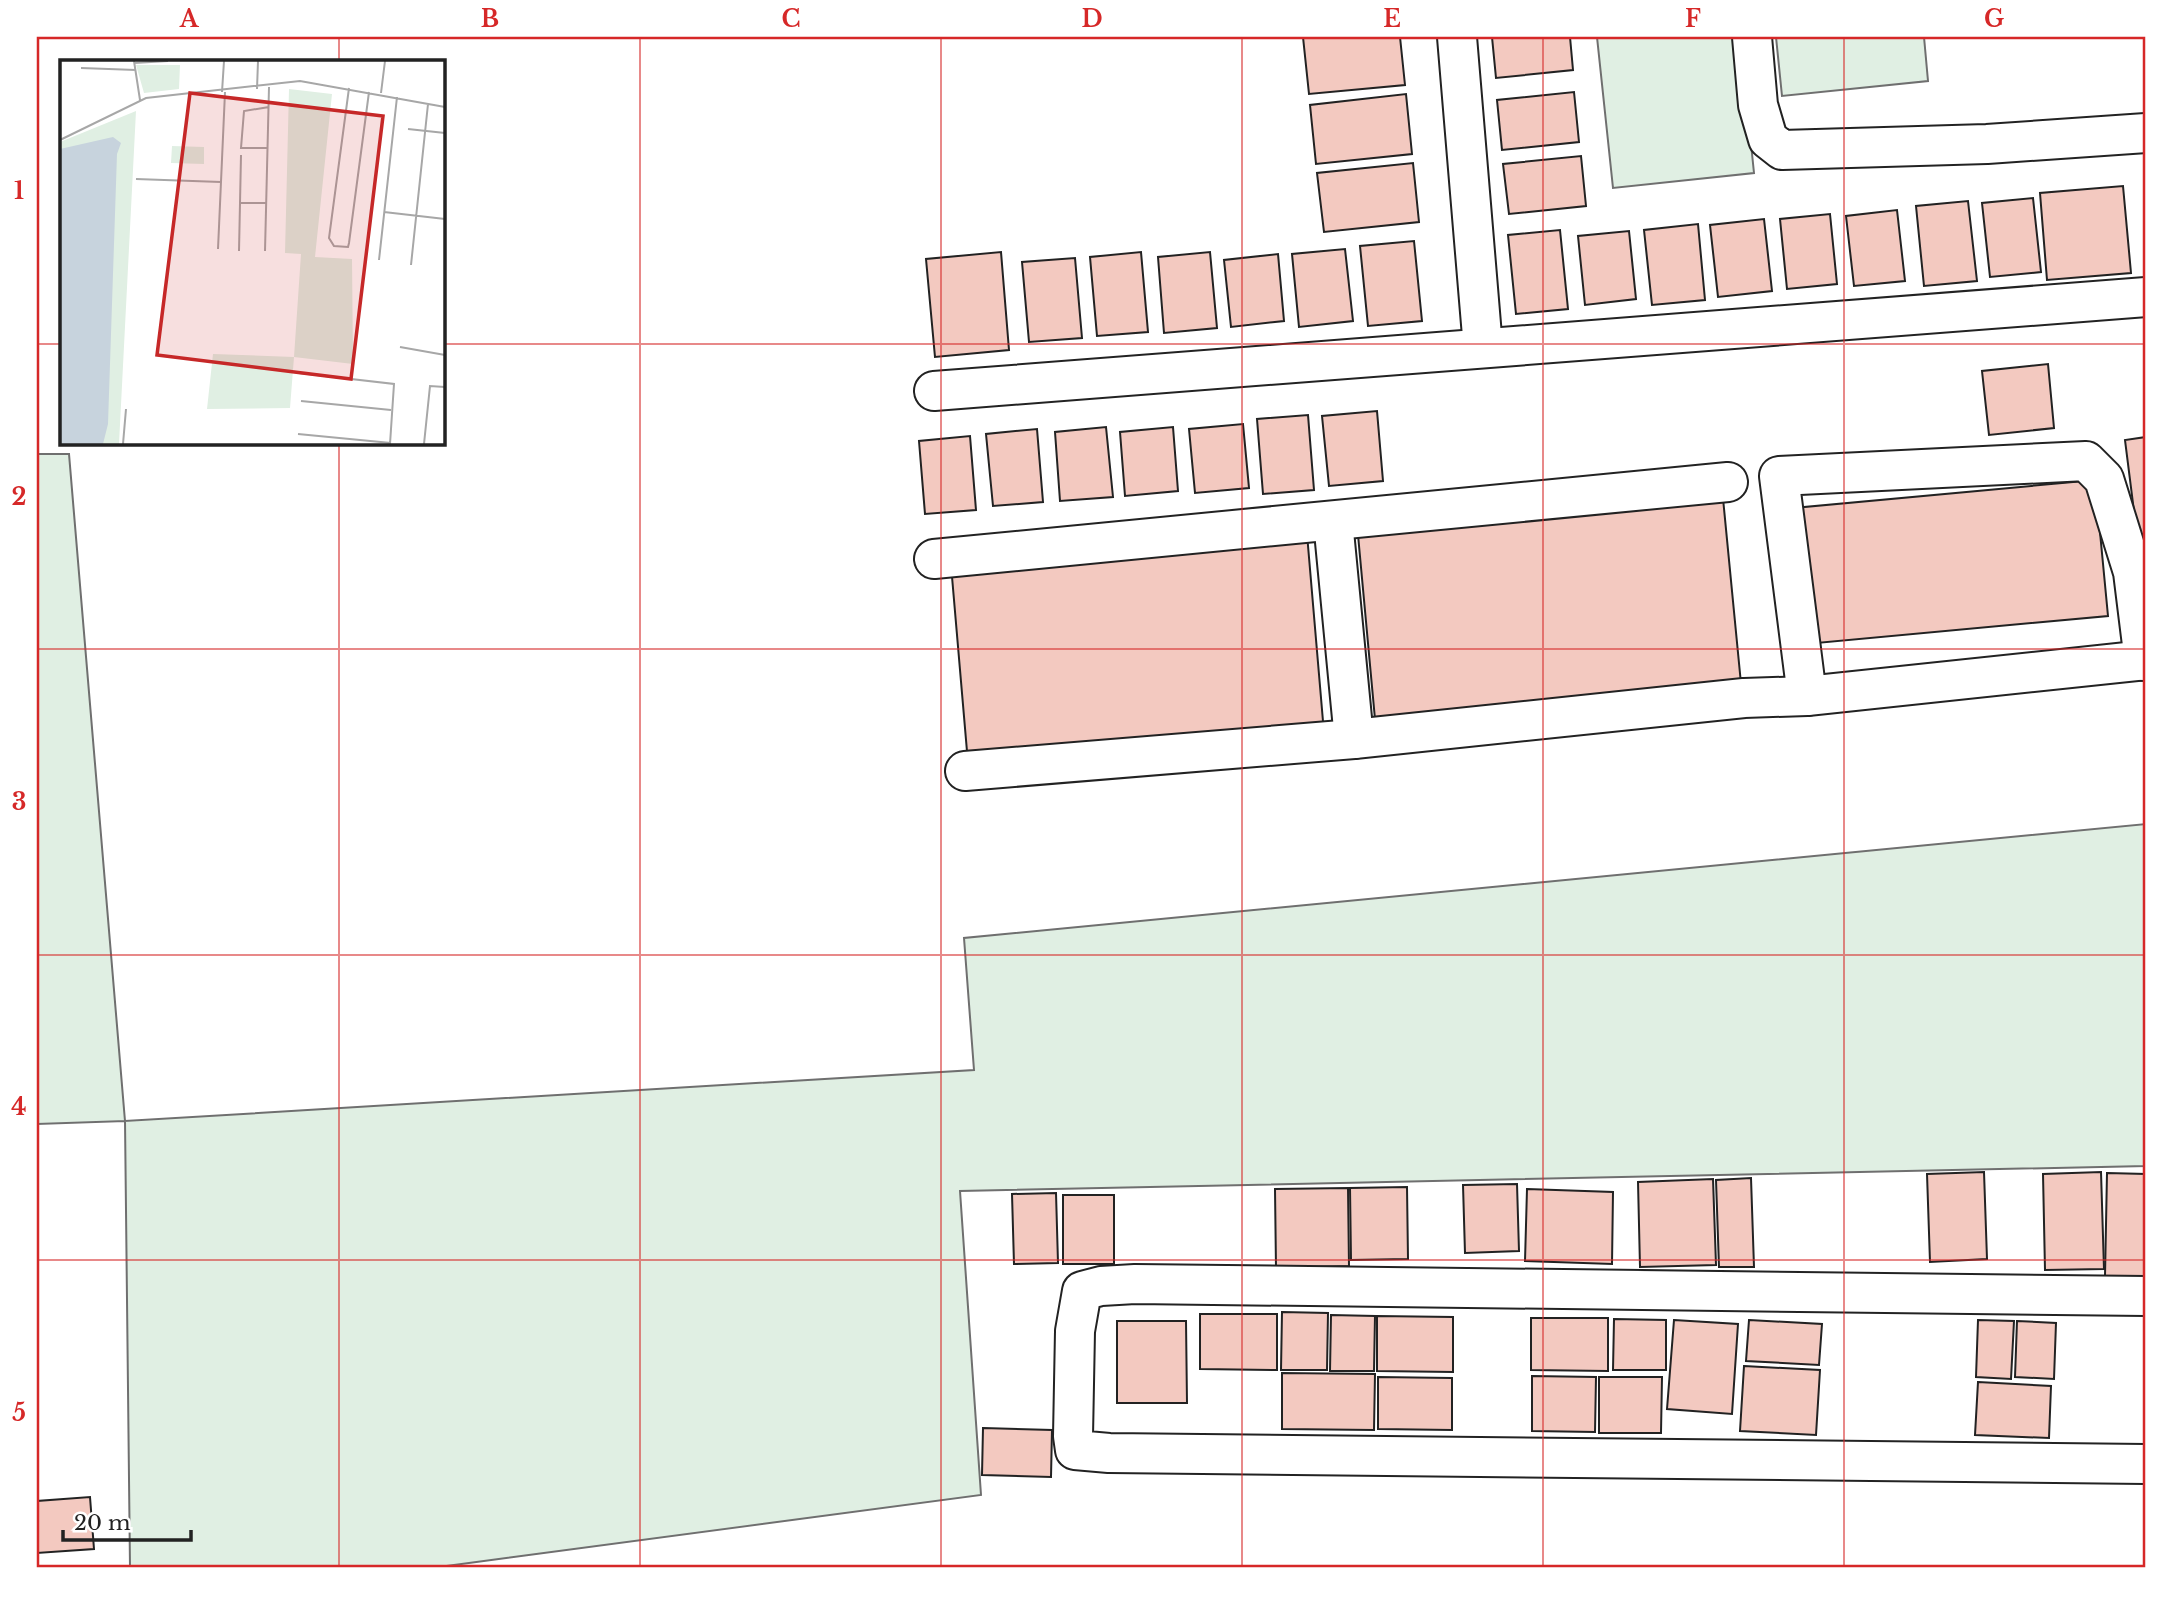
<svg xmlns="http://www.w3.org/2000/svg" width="2183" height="1604" font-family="'Libre Baskerville',serif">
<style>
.green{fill:#e0efe3;stroke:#6f6f6f;stroke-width:2}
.building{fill:#f3c9c0;stroke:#222;stroke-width:2}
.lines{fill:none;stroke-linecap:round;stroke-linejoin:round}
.minor-casing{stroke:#222;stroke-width:42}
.minor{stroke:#fff;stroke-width:38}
.grid{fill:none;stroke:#d62828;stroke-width:2;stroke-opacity:0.55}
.inset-road{fill:none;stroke:#a7a7a7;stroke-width:2}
.view{fill:#c62828;fill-opacity:0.15;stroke:#c62828;stroke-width:3.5}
.inset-edge{fill:none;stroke:#222;stroke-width:3.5}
.neatline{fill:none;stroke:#d62828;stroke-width:2.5}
.grid-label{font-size:23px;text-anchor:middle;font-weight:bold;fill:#d62828}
</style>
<rect width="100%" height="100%" fill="#fff"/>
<g class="green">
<polygon points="1597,37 1740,37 1754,173 1613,188"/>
<polygon points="1776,37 1924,37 1928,81 1782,96"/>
<polygon points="37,454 69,454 125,1121 974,1070 964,938 2146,824 2146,1166 960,1191 981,1495 439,1567 130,1567 125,1121 37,1124"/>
</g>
<g class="building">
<polygon points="1303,37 1400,37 1405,85 1309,94"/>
<polygon points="1492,37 1570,37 1573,70 1496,78"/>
<polygon points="1574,92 1579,142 1502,150 1497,100"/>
<polygon points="1406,94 1412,154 1316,164 1310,105"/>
<polygon points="1581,156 1586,206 1509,214 1503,164"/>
<polygon points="1413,163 1419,222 1324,232 1317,173"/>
<polygon points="2123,186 2131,273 2047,280 2040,193"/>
<polygon points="2033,198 2041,272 1990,277 1982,203"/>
<polygon points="1968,201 1977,281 1924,286 1916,206"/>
<polygon points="1897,210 1905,281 1854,286 1846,216"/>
<polygon points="1830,214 1837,284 1787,289 1780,219"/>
<polygon points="1764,219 1772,291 1718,297 1710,225"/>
<polygon points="1698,224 1705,300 1652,305 1644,230"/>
<polygon points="1560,230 1568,309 1516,314 1508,235"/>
<polygon points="1629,231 1636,299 1585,305 1578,236"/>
<polygon points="1414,241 1422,321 1368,326 1360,246"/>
<polygon points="1345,249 1353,321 1299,327 1292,254"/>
<polygon points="1001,252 1009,350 935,357 926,259"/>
<polygon points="1141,252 1148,332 1097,336 1090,257"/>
<polygon points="1210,252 1217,328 1164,333 1158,257"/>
<polygon points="1278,254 1284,321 1231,327 1224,260"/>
<polygon points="1075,258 1082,338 1029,342 1022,262"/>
<polygon points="2048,364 2054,428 1989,435 1982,371"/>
<polygon points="1377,411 1383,481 1329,486 1322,416"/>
<polygon points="1308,415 1314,490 1263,494 1257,419"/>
<polygon points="1243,424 1249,488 1195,493 1189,429"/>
<polygon points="1106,427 1113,497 1060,501 1055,432"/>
<polygon points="1173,427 1178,491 1125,496 1120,432"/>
<polygon points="1037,429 1043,502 993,506 986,434"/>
<polygon points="970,436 976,510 925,514 919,441"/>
<polygon points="2146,437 2146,566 2141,567 2125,440"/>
<polygon points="2095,480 2108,616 1806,644 1794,508"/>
<polygon points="1722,488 1742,694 1376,730 1357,524"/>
<polygon points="1307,534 1324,733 968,763 951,565"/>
<polygon points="1984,1172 1987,1259 1930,1262 1927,1174"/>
<polygon points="2101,1172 2104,1269 2045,1270 2043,1174"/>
<polygon points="2107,1173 2146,1174 2146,1277 2105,1276"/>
<polygon points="1751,1178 1754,1267 1719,1267 1716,1180"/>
<polygon points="1713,1179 1716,1265 1640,1267 1638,1182"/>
<polygon points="1517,1184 1519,1251 1465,1253 1463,1185"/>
<polygon points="1407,1187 1408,1259 1351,1260 1350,1188"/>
<polygon points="1348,1188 1349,1266 1276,1268 1275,1189"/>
<polygon points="1527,1189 1613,1192 1612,1264 1525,1261"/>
<polygon points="1056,1193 1058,1263 1014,1264 1012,1194"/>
<rect x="1063" y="1195" width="51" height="69"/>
<polygon points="1282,1312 1328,1313 1327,1370 1281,1370"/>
<polygon points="1200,1314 1277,1314 1277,1370 1200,1369"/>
<polygon points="1331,1315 1375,1316 1374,1371 1330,1371"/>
<polygon points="1377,1316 1453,1317 1453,1372 1377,1371"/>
<polygon points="1531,1318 1608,1318 1608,1371 1531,1370"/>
<polygon points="1614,1319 1666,1320 1666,1370 1613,1370"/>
<polygon points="1674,1320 1738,1324 1732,1414 1667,1409"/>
<polygon points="1749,1320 1822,1324 1819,1365 1746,1361"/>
<polygon points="1978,1320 2014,1321 2011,1379 1976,1377"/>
<polygon points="1117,1321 1186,1321 1187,1403 1117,1403"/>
<polygon points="2017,1321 2056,1323 2054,1379 2015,1377"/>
<polygon points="1744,1366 1820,1370 1816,1435 1740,1431"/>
<polygon points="1282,1373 1375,1374 1374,1430 1282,1429"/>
<polygon points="1532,1376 1596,1377 1595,1432 1532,1431"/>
<polygon points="1378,1377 1452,1378 1452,1430 1378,1429"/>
<polygon points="1599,1377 1662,1377 1661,1433 1599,1433"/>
<polygon points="1978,1382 2051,1386 2049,1438 1975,1435"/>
<polygon points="983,1428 1052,1430 1051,1477 982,1475"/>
<polygon points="90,1497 94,1549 37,1553 37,1501"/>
</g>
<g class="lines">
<defs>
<g id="minor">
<polyline points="1457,37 1483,348"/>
<polyline points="1752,37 1758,105 1768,139 1782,150 1987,144 2146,133"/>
<polyline points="934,391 2146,297"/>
<polyline points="1333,521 1354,739"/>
<polyline points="934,559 1728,482"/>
<polyline points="1807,696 1779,476 2086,461 2104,479 2133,572 2144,661"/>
<polyline points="965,771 1354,739 1744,698 1807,696 2146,660"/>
<polyline points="2146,1296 1135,1284 1101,1286 1082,1291 1075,1331 1073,1436 1075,1450 1109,1453 2146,1464"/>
</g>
</defs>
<use href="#minor" class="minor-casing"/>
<use href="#minor" class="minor"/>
</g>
<path class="grid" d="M339,37V61M640,37V1567M941,37V1567M1242,37V1567M1543,37V1567M1844,37V1567M37,344H61M443,344H2146M339,443V1567M37,649H2146M37,955H2146M37,1260H2146"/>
<g transform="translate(60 60)">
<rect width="385" height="385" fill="#fff"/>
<path d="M76,5H120L119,29L84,33ZM229,29L272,34L255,197L292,199L293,304L234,297L230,348L147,349L153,294L234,297L241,194L225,193ZM76,51L59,384H0V82ZM112,86L144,87V104L111,103Z" fill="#e0efe3"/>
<path d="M53,77L61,83L57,94L48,364L43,384H0V89Z" fill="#c7d3dd"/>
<path class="inset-road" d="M74,1L80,40M74,3L108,1M21,8L76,10M289,28L269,178L274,186L288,187L289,183L309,32M197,29L198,1M162,32L164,1M321,33L325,1M348,69L385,73M0,80L86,38L240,21L385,47M208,88H181L184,51L209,47M76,119L161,122M180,143H206M324,152L385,159M158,189L165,32M179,191L181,95M205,191L209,27M319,200L337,37M351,205L368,44M340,287L385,295M239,313L334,324L330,384M241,341L331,350M238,374L331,383M63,384L66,349M364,384L370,326L385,327"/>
<path class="view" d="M130,33L323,56L291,319L97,295Z"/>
<rect width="385" height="385" class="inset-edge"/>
</g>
<rect width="2183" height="1604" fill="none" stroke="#ffffff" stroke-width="77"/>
<path d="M63 1530v10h128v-10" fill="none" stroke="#222222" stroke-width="3.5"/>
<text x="74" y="1530" font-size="21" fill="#222222" stroke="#ffffff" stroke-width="5" paint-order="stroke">20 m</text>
<rect x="38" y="38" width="2106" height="1528" class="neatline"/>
<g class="grid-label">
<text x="189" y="27">A</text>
<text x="490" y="27">B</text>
<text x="791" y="27">C</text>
<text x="1092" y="27">D</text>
<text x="1392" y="27">E</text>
<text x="1693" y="27">F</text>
<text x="1994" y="27">G</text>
<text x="19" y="199">1</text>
<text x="19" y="505">2</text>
<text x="19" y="810">3</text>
<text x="19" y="1115">4</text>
<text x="19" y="1421">5</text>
</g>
</svg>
